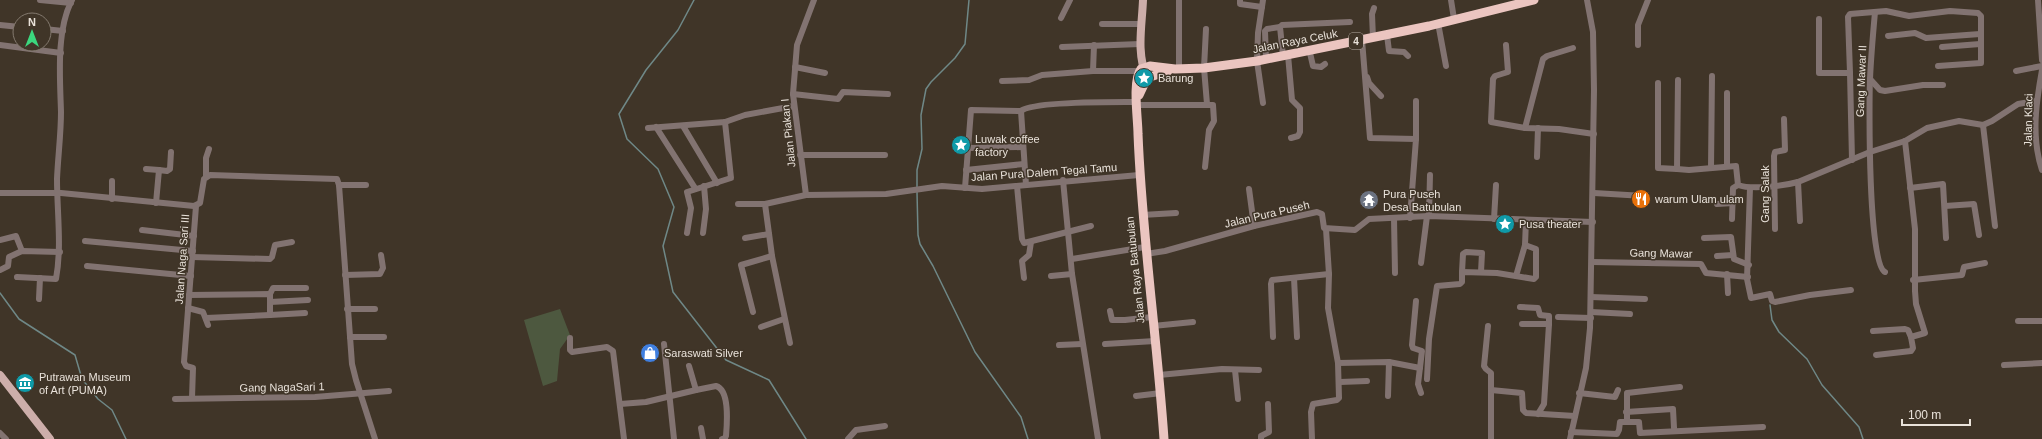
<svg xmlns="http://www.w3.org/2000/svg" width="2042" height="439" font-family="Helvetica,sans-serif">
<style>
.green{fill:#4d583f}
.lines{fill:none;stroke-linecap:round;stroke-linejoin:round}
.stream{stroke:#6f8887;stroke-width:1.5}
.minor{stroke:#827371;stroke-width:6}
.major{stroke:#cdaeaa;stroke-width:8}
.highway{stroke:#ebc5c0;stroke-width:9}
.labels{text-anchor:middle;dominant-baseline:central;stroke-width:3;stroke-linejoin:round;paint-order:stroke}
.shield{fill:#403528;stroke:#b6aea5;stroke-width:1}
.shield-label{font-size:10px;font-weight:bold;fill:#e9e2da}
.street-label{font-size:11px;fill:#e9e2da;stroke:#403528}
.poi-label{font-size:11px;fill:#e9e2da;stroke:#403528;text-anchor:start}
</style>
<rect width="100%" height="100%" fill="#403528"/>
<polygon class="green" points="560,309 570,335 560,349 557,381 543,386 524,320"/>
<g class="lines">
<g class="stream">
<polyline points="694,0 678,30 646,70 619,114 627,139 658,169 674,207 663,246 673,292 726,360 769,380 806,439"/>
<polyline points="917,188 917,170 922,149 921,115 926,89 931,82 955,58 965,44 969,0"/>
<polyline points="917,192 918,235 920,244 933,266 975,352 1021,417 1028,439"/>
<polyline points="0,293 19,319 75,355 82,379 98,399 112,410 126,439"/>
<polyline points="1770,305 1772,320 1779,332 1807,359 1822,385 1859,427 1863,439"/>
</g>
<g class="minor">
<polyline points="40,0 71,3"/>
<polyline points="1240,0 1240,4 1262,7"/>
<polyline points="1451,0 1454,19"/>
<polyline points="2038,0 2042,60"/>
<path d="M1875,12C1873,34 1871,57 1870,79C1869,103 1868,265 1885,272"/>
<polyline points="1061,18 1070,0"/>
<polyline points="1819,19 1819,73 1850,73 1852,160"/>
<polyline points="1438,23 1446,66"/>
<polyline points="1102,24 1142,24"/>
<polyline points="0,25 20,27"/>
<polyline points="44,29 63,31"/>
<polyline points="1206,29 1204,68 1207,104"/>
<polyline points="1387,35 1389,51 1404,52 1408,56"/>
<polyline points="1888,36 1915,33 1926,38 1980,34"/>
<polyline points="1373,38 1372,14 1374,8"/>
<polyline points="1362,40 1370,138 1416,139 1410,218"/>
<polyline points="0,45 61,53"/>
<polyline points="1506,45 1508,72 1495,76 1493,79 1491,122 1525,128 1559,129 1594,134"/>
<polyline points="1638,45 1638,25 1648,0"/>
<polyline points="1062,47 1140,44"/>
<polyline points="1942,47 1980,44"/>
<polyline points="1310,53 1313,66 1321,67 1325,64"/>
<polyline points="1288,55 1292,100 1300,108 1300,132 1298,136 1291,138"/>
<polyline points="1283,56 1280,27 1282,25 1350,22"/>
<polyline points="1266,59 1265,31 1267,29 1280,27"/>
<polyline points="795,67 825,73"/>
<polyline points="1179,69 1179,0"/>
<path d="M2042,70C2036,103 2031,137 2042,170"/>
<polyline points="1093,71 1094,45"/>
<polyline points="2016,71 2042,66"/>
<polyline points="1850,73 1848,17 1850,14 1886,11 1909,16 1950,11 1978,13 1981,16 1981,63 1938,66"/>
<polyline points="1367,77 1369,83 1381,96"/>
<polyline points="1870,79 1880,90 1885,91 1923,85 1943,85"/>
<path d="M1678,80L1677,169L1689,170L1736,166L1738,185C1752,190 1783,186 1798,182L1870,152L1905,141L1927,128L1959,121L1983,125L1992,121L2018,104L2036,101"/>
<polyline points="1002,81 1029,80 1042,75 1093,71 1139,71"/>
<polyline points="1658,83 1658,168 1677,169"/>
<polyline points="793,94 838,99 843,92 888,94"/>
<polyline points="1416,101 1416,139"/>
<polyline points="1263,103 1257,61 1258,33 1263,0"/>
<polyline points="1137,105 1213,105 1214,121 1209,130 1205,167"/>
<polyline points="1021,111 1026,185"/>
<polyline points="1983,125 1995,226"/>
<polyline points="683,126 717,183"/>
<polyline points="656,127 695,188"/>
<polyline points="648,128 725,122 745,115 794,106"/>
<polyline points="1525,128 1543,59 1547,56 1573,48"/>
<polyline points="968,148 1023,147"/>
<polyline points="800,155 885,155"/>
<polyline points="1537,157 1538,128"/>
<polyline points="1727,166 1727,93"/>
<polyline points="1711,168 1712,76"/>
<polyline points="146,169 159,170"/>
<polyline points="966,170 1024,164"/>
<polyline points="206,177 206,158 209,149"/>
<polyline points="1063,180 1072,274 1098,439"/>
<polyline points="1798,182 1800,221"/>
<polyline points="339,185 366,185"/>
<polyline points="1017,186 1022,239 1024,243 1091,226"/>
<path d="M965,188L971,110L1021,111C1032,101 1118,102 1137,102"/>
<polyline points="1750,188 1747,279 1751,298 1770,294 1772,301 1775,302 1810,295 1851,290"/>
<polyline points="1910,188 1943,184 1946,238"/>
<polyline points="1249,189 1254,226"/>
<polyline points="0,193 61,193 194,206 200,203 204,179 210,175 337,179 339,185 352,364 356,380 375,439"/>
<polyline points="1594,193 1644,196"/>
<polyline points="806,195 793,94 797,45 814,0"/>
<polyline points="112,199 112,181"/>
<polyline points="156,203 159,170 167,171 170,169 171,152"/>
<polyline points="738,204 765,204 806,195 886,194 942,186 982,189 1139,175"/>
<polyline points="765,204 772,256 790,343"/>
<polyline points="1717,204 1733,203"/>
<polyline points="1945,206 1974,204 1979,235"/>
<polyline points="1142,215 1176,213"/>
<polyline points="1429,216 1430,175"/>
<polyline points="1394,218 1395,273"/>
<polyline points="1494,219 1496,185"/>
<polyline points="1732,219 1733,188 1738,185"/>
<polyline points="1775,229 1774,156 1775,152 1785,150 1784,119"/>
<polyline points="142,230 194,236"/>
<polyline points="687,233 691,208 687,192 731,178 725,122"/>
<polyline points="703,233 706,209 704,186"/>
<polyline points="745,238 769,234"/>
<polyline points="1704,238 1731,237 1734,259 1749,265"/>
<polyline points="0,240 16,236 22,251"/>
<polyline points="85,241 193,251"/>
<polyline points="1146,254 1165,251 1254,226 1317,212 1322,214 1324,228 1355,230 1369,219 1429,216 1593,222"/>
<polyline points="1717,256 1733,255"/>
<polyline points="192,257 270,259 272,257 275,245 292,242"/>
<polyline points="1072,259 1145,247"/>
<polyline points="1592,262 1701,264 1706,273 1748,277"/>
<polyline points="1421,263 1427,216"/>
<polyline points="87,266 191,276"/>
<polyline points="0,270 8,266 9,257 22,251 60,252"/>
<polyline points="1462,272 1463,254 1466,252 1482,253 1481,272"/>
<polyline points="1727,274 1728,293"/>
<polyline points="345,275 380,274 383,268 381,255"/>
<polyline points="1051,276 1072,274"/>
<polyline points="1516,276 1525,245 1526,220"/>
<path d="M17,277L56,279C62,246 57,212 57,179C58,156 61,134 61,112C60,78 56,30 72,0"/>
<polyline points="1024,278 1022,261 1029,255 1031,242"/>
<polyline points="1294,278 1297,337"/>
<polyline points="1913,280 1962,275 1964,267 1985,263"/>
<polyline points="270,294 273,288 306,288"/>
<polyline points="189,295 270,294 270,315 305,313"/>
<polyline points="1591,297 1645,299"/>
<polyline points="39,299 40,278"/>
<polyline points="1416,301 1412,345 1413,348 1422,351 1418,384 1421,393"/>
<polyline points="270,302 308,300"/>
<polyline points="1520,307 1538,308 1540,315 1549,316 1549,324"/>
<polyline points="188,308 203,312 208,325"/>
<polyline points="347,309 375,309"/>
<polyline points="1110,311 1112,320 1125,320 1152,317"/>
<polyline points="753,312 741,265 772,256"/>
<polyline points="1591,312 1630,314"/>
<polyline points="1558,317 1591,318"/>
<polyline points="206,318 270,315"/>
<polyline points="2018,321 2042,321"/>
<polyline points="1522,324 1549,324 1544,404 1538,414"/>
<polyline points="1153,326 1193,322"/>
<polyline points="1488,326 1484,366 1486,369 1491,373 1491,439"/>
<polyline points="761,327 784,319"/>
<polyline points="1873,331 1905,329 1908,330 1911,337"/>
<polyline points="350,337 384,337"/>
<polyline points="1273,337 1271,284 1272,280 1329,274"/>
<polyline points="570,338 570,350 572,352 607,347 613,351 624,439"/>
<polyline points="664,344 674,439"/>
<polyline points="1105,344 1155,341"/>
<polyline points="1059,345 1082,344"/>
<polyline points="1876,355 1911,351 1913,348 1911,337 1925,333 1916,304 1915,291 1915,229 1905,141"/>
<polyline points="1338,363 1389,362 1420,368"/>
<polyline points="2004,365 2042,363"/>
<polyline points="1235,370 1238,399"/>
<polyline points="1159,375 1222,369 1259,370"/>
<polyline points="1427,379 1429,339 1437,286 1460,284 1462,282 1462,272 1497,273 1534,279 1536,277 1536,249 1525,245"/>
<polyline points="1340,382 1367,381"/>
<path d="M696,390L716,386C730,390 727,424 726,436L725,438L722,439"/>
<polyline points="1491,390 1522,393 1523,410 1526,413 1575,416"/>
<polyline points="1579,393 1615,397 1618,390"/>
<polyline points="1136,396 1161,393"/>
<polyline points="1388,396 1389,362"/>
<polyline points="192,398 193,368 186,366 184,362 196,206"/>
<polyline points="175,399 315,397 389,391"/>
<polyline points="620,404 646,402 696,390 689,366"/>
<polyline points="1626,412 1673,409 1674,428"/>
<polyline points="1627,421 1627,393 1680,387"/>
<polyline points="701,428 703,439"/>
<polyline points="1571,432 1617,434 1619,430 1620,422 1639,422 1640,433 1763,427"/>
<polyline points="0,433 6,439"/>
<polyline points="848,439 856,430 885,426"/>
<polyline points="1261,439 1261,436 1269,432 1268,404"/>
<polyline points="1312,439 1311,412 1313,404 1337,400 1339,398 1338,363 1328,308 1329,274 1326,229"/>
<polyline points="1570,439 1586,368 1590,328 1594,90 1593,32 1587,0"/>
</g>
<g class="major">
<path d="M1143,0C1142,26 1136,53 1147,78"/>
<polyline points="0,375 50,439"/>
</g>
<g class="highway">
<polyline points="1139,95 1147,78 1168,71"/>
<path d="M1164,439C1157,337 1142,236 1138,134C1138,119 1132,81 1141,69L1150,66L1175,69L1204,68L1257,61L1429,26L1534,0"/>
</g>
</g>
<defs>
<symbol id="sight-disc" viewBox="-11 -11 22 22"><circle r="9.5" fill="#0f9aa8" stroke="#403528"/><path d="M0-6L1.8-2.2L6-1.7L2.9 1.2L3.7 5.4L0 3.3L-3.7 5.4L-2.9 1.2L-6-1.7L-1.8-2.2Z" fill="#fff"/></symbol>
<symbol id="restaurant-disc" viewBox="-11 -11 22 22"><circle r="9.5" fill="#e8710a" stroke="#403528"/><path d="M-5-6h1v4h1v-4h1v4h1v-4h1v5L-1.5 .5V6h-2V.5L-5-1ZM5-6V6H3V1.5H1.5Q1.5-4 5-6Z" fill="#fff"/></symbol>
<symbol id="temple-disc" viewBox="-11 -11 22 22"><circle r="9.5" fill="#6b7280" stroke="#403528"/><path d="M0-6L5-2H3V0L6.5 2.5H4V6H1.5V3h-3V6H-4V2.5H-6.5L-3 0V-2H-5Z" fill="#fff"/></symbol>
<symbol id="shop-disc" viewBox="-11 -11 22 22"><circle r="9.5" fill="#3f7fe0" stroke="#403528"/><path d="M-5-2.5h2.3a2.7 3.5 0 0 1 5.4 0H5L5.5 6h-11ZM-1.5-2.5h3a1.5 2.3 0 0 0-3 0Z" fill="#fff"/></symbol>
<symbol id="museum-disc" viewBox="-11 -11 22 22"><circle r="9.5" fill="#0f9aa8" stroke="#403528"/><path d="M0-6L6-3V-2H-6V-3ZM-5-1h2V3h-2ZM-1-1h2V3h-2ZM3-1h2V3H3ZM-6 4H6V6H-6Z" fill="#fff"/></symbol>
</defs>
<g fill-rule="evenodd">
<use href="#sight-disc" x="1133" y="67" width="22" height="22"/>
<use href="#sight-disc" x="950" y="134" width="22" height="22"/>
<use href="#restaurant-disc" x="1630" y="188" width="22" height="22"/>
<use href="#temple-disc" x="1358" y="189" width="22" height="22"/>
<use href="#sight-disc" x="1494" y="213" width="22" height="22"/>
<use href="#shop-disc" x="639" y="342" width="22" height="22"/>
<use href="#museum-disc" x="14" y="372" width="22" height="22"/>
</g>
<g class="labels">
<rect class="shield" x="1349" y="33" width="14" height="16" rx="3"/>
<g class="shield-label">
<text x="1356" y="41">4</text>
</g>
<g class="street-label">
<text transform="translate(1295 41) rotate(-11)">Jalan Raya Celuk</text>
<text transform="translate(1861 81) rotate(-88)">Gang Mawar II</text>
<text transform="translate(2028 120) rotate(-89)">Jalan Klaci</text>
<text transform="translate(788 133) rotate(-96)">Jalan Piakan I</text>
<text transform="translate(1044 172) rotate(-4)">Jalan Pura Dalem Tegal Tamu</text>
<text transform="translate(1765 194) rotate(-90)">Gang Salak</text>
<text transform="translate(1267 214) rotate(-13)">Jalan Pura Puseh</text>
<text transform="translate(1661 253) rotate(1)">Gang Mawar</text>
<text transform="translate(182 259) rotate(-86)">Jalan Naga Sari III</text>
<text transform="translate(1135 270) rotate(-96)">Jalan Raya Batubulan</text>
<text transform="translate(282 387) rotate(-1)">Gang NagaSari 1</text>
</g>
<g class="poi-label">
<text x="1158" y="78">Barung</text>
<text x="975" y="139">Luwak coffee<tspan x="975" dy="13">factory</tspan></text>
<text x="1383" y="194">Pura Puseh<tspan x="1383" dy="13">Desa Batubulan</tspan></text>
<text x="1655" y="199">warum Ulam ulam</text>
<text x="1519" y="224">Pusa theater</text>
<text x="664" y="353">Saraswati Silver</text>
<text x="39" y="377">Putrawan Museum<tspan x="39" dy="13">of Art (PUMA)</tspan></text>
</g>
</g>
<g transform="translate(32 32)"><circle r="19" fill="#403528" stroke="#847a6f"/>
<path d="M0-3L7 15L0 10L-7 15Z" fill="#3bd77e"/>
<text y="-6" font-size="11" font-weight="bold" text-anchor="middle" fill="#e9e2da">N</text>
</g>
<path d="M1902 419v6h68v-6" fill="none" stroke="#e9e2da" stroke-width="2"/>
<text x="1908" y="419" font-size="12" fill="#e9e2da" stroke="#403528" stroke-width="3" paint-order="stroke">100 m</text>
</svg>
